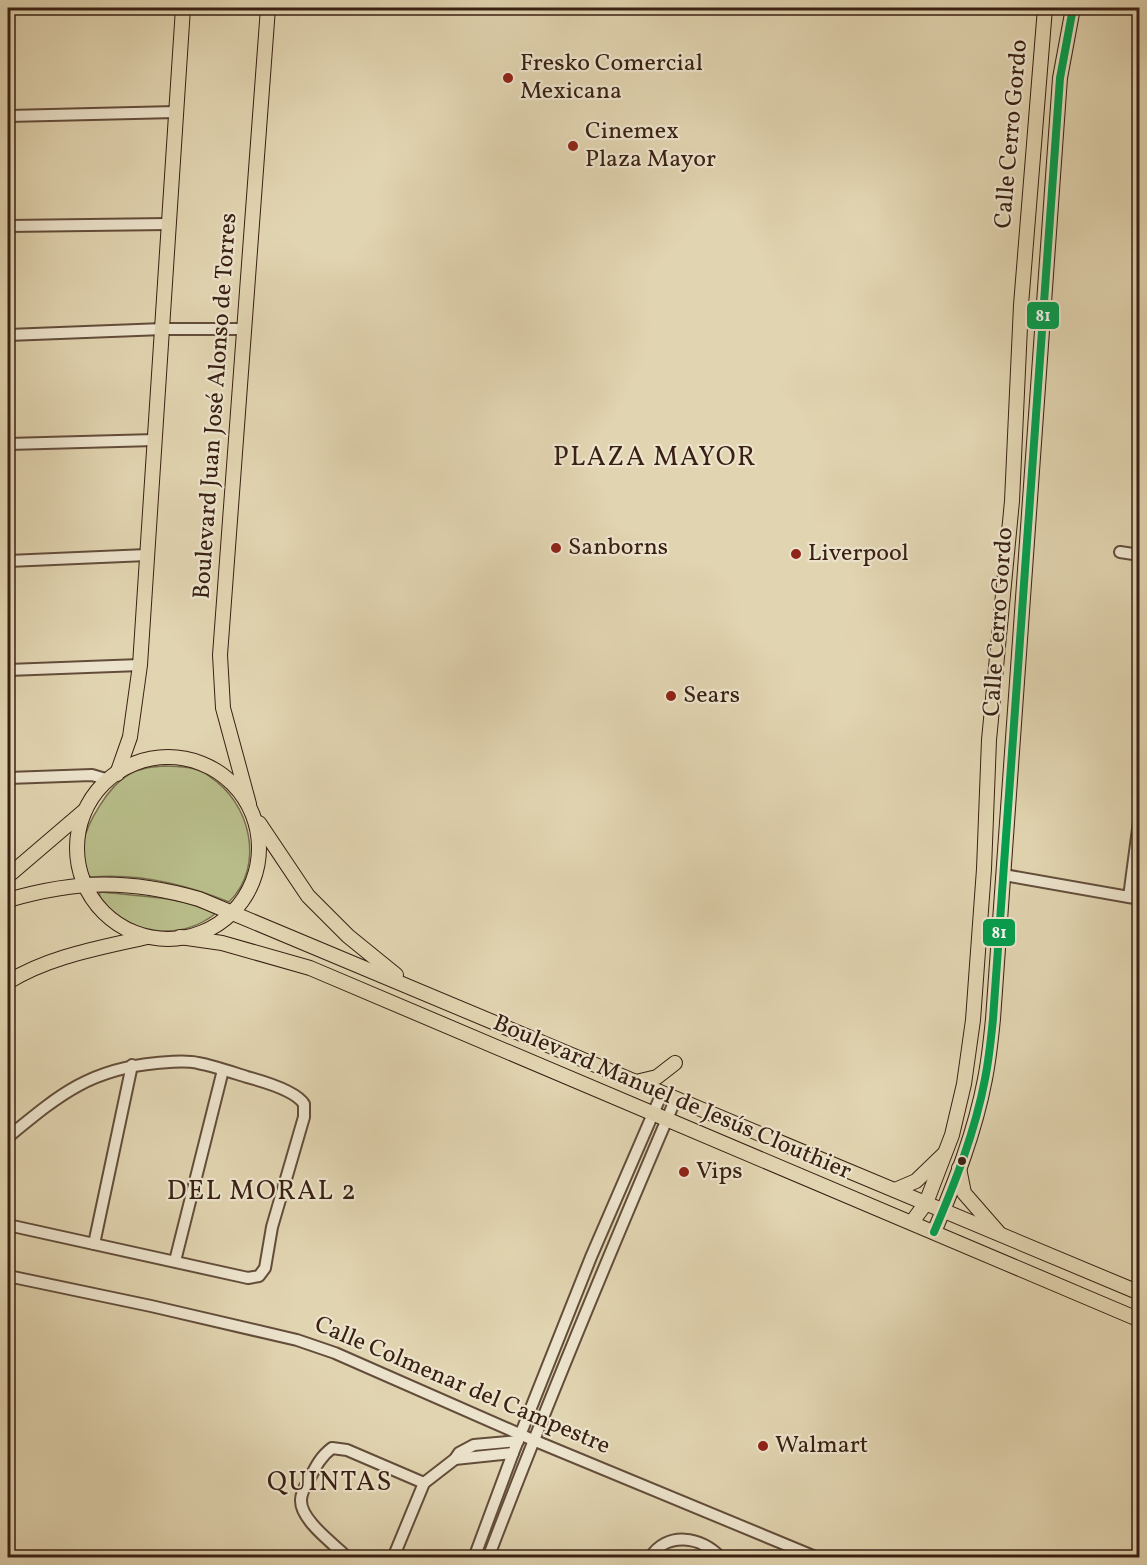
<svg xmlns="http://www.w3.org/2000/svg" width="1147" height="1565" font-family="Vollkorn,serif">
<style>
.green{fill:#b7bc88;stroke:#786e4e;stroke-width:1.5}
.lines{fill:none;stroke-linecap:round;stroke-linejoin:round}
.minor-casing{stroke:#634d3a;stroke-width:14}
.major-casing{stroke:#392013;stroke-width:16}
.minor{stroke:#ece3cc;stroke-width:10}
.major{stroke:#e1d4b0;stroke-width:14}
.bus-1-casing{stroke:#ece3cc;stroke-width:12}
.bus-1{stroke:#039f4e;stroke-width:8}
.poi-dot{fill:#8f2418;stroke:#ece3cc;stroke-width:2}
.bus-dot{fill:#392013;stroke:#ece3cc;stroke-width:2}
.labels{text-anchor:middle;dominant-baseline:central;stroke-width:4.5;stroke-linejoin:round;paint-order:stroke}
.poi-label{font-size:24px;fill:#392013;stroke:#ece3cc;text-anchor:start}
.street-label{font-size:24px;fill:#392013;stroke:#ece3cc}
.quarter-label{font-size:27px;letter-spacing:1.5px;fill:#392013;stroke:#ece3cc}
.line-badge{stroke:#ece3cc;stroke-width:2}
.badge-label{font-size:16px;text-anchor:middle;font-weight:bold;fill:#fff}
</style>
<rect width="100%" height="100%" fill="#e1d4b0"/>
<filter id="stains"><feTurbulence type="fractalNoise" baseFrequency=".00333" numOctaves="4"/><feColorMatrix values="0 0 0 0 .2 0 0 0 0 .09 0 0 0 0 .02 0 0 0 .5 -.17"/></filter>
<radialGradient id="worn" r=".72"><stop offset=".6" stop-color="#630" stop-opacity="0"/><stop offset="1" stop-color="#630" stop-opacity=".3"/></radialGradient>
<g class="green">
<path d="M164,766C180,766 196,767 209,776C250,802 266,865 229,902C185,884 140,873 92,877L88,876C84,866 82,855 83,844C87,822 109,786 128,775C140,768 151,767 164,766Z"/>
<path d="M102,892C140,897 180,895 215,914C184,938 142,936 112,911C106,906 100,900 99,893Z"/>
</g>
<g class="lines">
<defs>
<g id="minor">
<polyline points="8,8 19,8"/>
<polyline points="8,116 176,112"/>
<polyline points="8,226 168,224"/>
<polyline points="8,335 163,329 245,329"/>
<polyline points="8,444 155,440"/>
<polyline points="1120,552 1140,555"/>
<polyline points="8,561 147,555"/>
<polyline points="8,670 140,665"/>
<polyline points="8,778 92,775 109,780"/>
<polyline points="1004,875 1140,899"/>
<polyline points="1129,897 1140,814"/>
<path d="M8,1137C58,1096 89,1069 157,1063C170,1062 185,1060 198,1063C214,1066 231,1072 247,1077C262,1081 296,1091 304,1104V1117L272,1227L265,1268L259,1276L248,1278L8,1225"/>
<polyline points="94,1244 132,1065"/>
<polyline points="175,1261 223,1070"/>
<polyline points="8,1276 151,1306 297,1340 335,1353 533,1440 818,1558"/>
<polyline points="455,1459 513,1453"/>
<path d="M348,1558C334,1544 300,1520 301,1500C301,1492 306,1485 310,1478C316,1466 321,1456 332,1448L347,1450L424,1483"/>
<polyline points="393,1558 424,1483 455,1459 459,1453 474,1445 518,1441"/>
<polyline points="474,1558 513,1453 591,1257 662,1093"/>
<path d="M488,1558C547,1403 611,1250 676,1098"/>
<path d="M650,1558C666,1531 702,1536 721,1558"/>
</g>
<g id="major">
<circle cx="168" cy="848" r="91"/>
<polyline points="117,774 130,737 140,665 183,8"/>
<polyline points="249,804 223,708 220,655 268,8"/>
<polyline points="259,823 308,896 348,936 396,975"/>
<polyline points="8,876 84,811"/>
<path d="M8,900C77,880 129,879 199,899L1140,1293"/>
<polyline points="180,937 222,943 310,968 1140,1320"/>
<path d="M8,982C50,956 100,948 147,937"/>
<polyline points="636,1082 657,1077 675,1063"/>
<polyline points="959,1168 964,1193 998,1232"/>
<polyline points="895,1190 916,1181 944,1154"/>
<polyline points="912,1222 926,1203 952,1135 964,1084 973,1020 984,869 989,740 1012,501 1021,305 1045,8"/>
<path d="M934,1232C955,1183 975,1132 985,1079C989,1059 991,1039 993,1019L1060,78L1073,8"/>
</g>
</defs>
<use href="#minor" class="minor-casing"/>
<use href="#major" class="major-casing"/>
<use href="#minor" class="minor"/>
<use href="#major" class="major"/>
<defs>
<path id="bus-1" d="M934,1232C955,1183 975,1132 985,1079C989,1059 991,1039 993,1019L1060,78L1073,8"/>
</defs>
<use href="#bus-1" class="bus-1-casing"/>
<use href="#bus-1" class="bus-1"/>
</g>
<g class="poi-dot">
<circle cx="508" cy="78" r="6"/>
<circle cx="573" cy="146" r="6"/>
<circle cx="556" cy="548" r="6"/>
<circle cx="796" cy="554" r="6"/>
<circle cx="671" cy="696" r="6"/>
<circle cx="684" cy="1172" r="6"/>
<circle cx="763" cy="1446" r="6"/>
</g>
<circle class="bus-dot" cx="962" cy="1161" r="5"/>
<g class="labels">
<g class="poi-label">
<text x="520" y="64">Fresko Comercial<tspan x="520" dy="28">Mexicana</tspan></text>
<text x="585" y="132">Cinemex<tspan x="585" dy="28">Plaza Mayor</tspan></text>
<text x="568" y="548">Sanborns</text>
<text x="808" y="554">Liverpool</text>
<text x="683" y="696">Sears</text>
<text x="696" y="1172">Vips</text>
<text x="775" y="1446">Walmart</text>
</g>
<g class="street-label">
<text transform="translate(1012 134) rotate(-85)">Calle Cerro Gordo</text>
<text transform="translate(216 406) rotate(-86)">Boulevard Juan José Alonso de Torres</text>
<text transform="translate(999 622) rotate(-86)">Calle Cerro Gordo</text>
<text transform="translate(672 1098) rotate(23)">Boulevard Manuel de Jesús Clouthier</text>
<text transform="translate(462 1386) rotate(23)">Calle Colmenar del Campestre</text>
</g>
<g class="quarter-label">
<text x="655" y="458">PLAZA MAYOR</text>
<text x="262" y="1192">DEL MORAL 2</text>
<text x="330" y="1483">QUINTAS</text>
</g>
</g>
<g class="line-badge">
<rect x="1026" y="301" width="34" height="29" rx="6" fill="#039f4e"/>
<rect x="982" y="918" width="34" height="29" rx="6" fill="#039f4e"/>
</g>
<g class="badge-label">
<text x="1043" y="321">81</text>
<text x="999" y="938">81</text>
</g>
<rect width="1147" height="1565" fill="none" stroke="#e1d4b0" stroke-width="30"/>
<rect x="9" y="9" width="1129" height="1547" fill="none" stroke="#392013" stroke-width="3"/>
<rect x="15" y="15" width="1117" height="1535" fill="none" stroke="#392013" stroke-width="1.5"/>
<rect width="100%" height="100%" filter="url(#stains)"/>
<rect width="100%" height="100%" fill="url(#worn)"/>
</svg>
